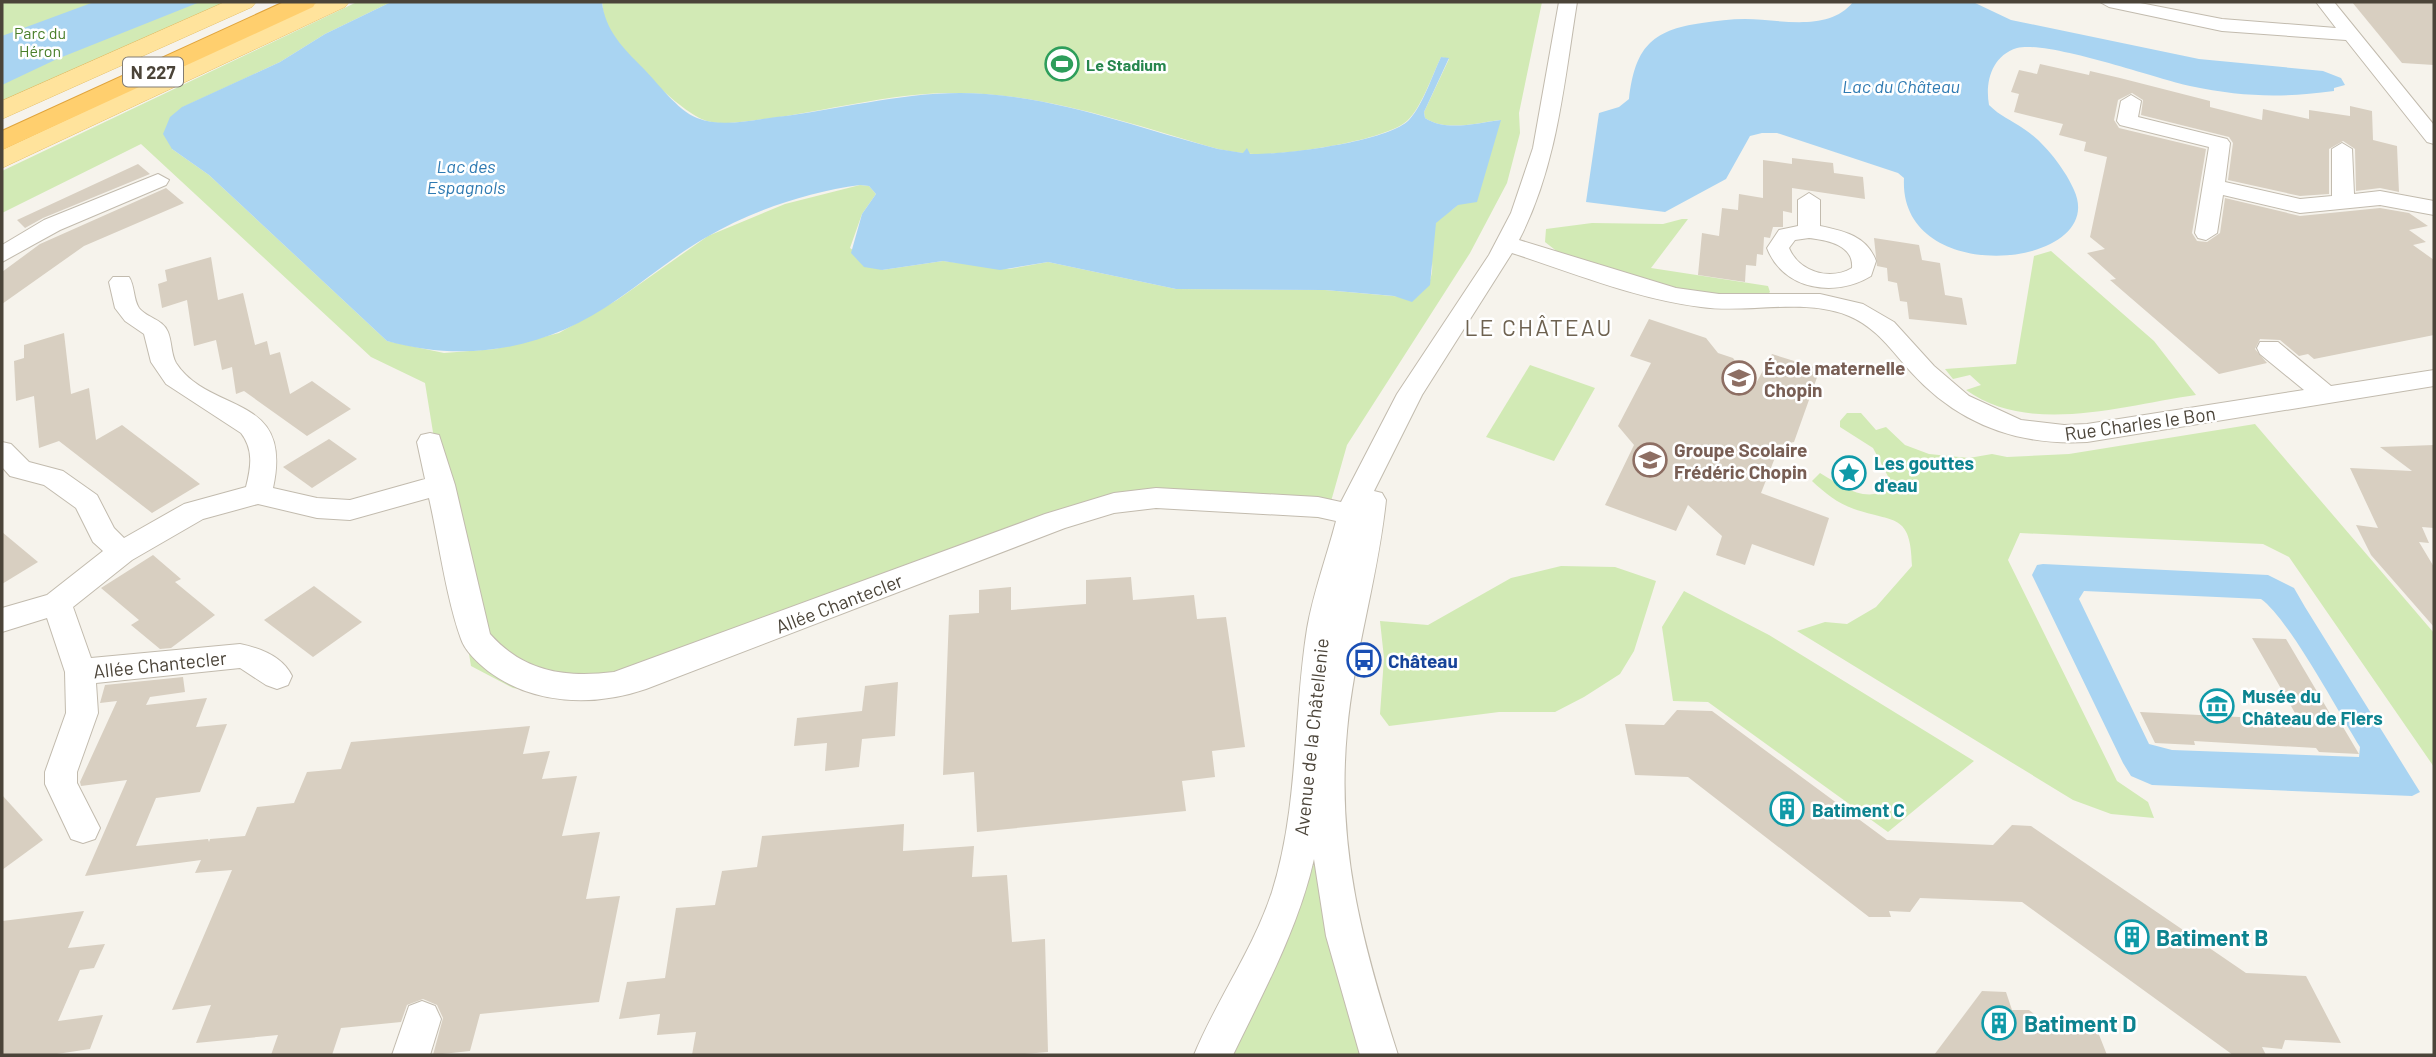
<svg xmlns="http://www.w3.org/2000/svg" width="2436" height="1057" font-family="Barlow,sans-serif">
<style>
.green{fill:#d2eab5}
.water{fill:#a9d4f2;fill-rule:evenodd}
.building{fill:#d8cfc1}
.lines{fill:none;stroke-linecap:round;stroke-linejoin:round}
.minor-casing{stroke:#c2bbae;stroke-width:2}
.major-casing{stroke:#e6c16a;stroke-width:1}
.highway-casing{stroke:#e0a43c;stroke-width:2}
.minor{fill:#fff;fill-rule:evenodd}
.major{fill:#ffe39c;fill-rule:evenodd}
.highway{fill:#ffcf6e;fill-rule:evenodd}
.labels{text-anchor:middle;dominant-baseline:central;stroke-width:5;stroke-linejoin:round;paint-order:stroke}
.far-park-label{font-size:16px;fill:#4a7f2a;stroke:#fff}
.far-leisure-label{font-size:16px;font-weight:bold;fill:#27864d;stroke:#fff;text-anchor:start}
.shield{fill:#fff;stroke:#817c74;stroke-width:2}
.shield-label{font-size:18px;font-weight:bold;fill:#4b4439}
.far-water-label{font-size:18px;font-style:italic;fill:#2e7ab2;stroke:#fff}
.education-label{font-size:19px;font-weight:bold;fill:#785e54;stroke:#fff;text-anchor:start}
.street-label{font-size:19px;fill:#4b4439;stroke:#fff}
.culture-label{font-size:19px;font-weight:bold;fill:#0d838f;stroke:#fff;text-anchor:start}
.transit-label{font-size:19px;font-weight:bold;fill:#164399;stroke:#fff;text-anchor:start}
.quarter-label{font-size:23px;letter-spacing:2px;fill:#6e6250;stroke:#fff}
.near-culture-label{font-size:23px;font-weight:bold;fill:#0d838f;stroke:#fff;text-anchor:start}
</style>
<rect width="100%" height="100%" fill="#f6f3ec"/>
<g class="green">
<polygon points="2,2 225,2 2,101"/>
<path d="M357,2H391L325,34L280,62L183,107L172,149L209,175L387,341L444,353L495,349L559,333L617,300L708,236L785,204L860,185L869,186L876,194L862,214L850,248L882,270L943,261L1009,269L1048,262L1176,289L1325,290L1415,298C1447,274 1422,252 1435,224C1441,213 1453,212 1459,203C1476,179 1487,147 1500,120C1477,123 1446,132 1425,118L1424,112L1449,59L1441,57C1433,74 1421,108 1408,120C1388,140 1296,153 1266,154C1250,155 1234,152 1218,149C1130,124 1041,91 949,93C887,94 826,111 765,119C747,121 726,126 707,121C680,113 622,53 608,27C604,20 603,10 602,2H1542L1519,113L1520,133L1507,183L1470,253L1347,445L1326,519L1243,508L1100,499L557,695L513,688L471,666L425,383L371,357L141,144L2,213V171Z"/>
<polygon points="1682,219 1688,219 1651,268 1768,286 1770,292 1766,296 1725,296 1674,289 1559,253 1545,242 1546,229 1592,223 1663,224"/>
<path d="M2051,251L2154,341L2196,395C2124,405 2030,436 1966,390L1981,385L1970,375L1953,379L1945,369L2016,364L2034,256Z"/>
<polygon points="1530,365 1595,388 1554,461 1486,437"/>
<path d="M1847,413H1861L1876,430L1886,427L1905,445L1929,454L1969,458L1992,454L2007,457L2069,454L2255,424L2434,633V767L2289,557L2263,544L2020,533L2008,560L2117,781L2148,802L2154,818L2111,814L2073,800L1797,631L1825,622L1847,624L1876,607L1912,566C1911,512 1894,523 1854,509C1837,503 1825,493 1812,481L1820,473C1844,487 1861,502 1889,490L1891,482L1873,448L1840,427V421Z"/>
<polygon points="1561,566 1615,567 1656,581 1634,651 1620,674 1584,697 1555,712 1499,712 1389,726 1380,714 1384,658 1380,621 1428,625 1511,578"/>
<polygon points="1684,591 1769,635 1974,761 1888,832 1708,702 1673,701 1662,627"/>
<polygon points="1321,841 1354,1026 1365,1055 1227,1055 1297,916"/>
</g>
<g class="water">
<polygon points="94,2 200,2 57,59 2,85 2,36"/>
<path d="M391,2H602C605,30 623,48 643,68C658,83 677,110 697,118C722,128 750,120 776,117C846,109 915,88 986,94C1066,100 1141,129 1218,149L1243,153L1247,148L1250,154C1282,155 1387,142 1409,120C1423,105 1432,76 1441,57L1449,58L1424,112L1425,118C1446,132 1477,123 1501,120L1477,202L1458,205L1436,223L1430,285L1412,302L1394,296L1325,290L1176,289L1048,262L1000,270L943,261L882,270L864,267L851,253L862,214L876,194L869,186L860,185C807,192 751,211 705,238C674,256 647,279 618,299C549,348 470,364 387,341L209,175L172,149L163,134L170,117L182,107L280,62L325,34Z"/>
<path d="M1853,2H1973L2011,20L2199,59L2323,71L2341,78L2345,85L2334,88V91C2281,98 2243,97 2190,86C2154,78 2047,40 2017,48C1991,56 1985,83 1989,105C2000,116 2011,120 2024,129C2043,141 2065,169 2074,190C2110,268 1898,291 1904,178L1898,173L1777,133H1762L1750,136L1726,179L1665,212L1586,202L1599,113L1619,107L1629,99C1635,49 1650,30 1702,23C1716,21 1731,19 1745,19C1779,19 1828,33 1853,2Z"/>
<path d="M2043,564L2268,575L2294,588L2305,607L2420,792L2412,796L2152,785L2131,776L2123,763L2032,575L2037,565ZM2084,591L2261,599C2289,619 2339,713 2360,747L2359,757L2172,750L2149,744L2079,599Z"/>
</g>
<g class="building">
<polygon points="2352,2 2434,2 2434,65 2402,63"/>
<polygon points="2040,64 2089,75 2090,71 2120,78 2210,101 2210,107 2262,120 2263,109 2309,119 2309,110 2350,116 2350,106 2372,111 2373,140 2397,146 2399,192 2380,188 2356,191 2355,149 2343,141 2329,149 2329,194 2300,196 2228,180 2233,143 2229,137 2141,115 2143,100 2132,93 2118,100 2114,120 2119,128 2206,149 2192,233 2197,241 2207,242 2220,233 2225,198 2300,216 2380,208 2409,213 2428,226 2409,230 2426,242 2413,245 2434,260 2434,335 2314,359 2308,354 2299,356 2280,340 2260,339 2255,349 2267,363 2219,374 2110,280 2116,279 2087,253 2105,249 2090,237 2107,157 2084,151 2086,142 2059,135 2063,124 2014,112 2019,94 2011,92 2019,70 2037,74"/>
<polygon points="1792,158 1833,163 1834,173 1863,177 1865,199 1792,188 1792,213 1783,211 1783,227 1773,227 1770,238 1764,237 1763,255 1757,254 1756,266 1746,265 1745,282 1698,275 1702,233 1719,236 1722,208 1738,210 1739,194 1763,198 1763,160 1792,164"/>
<polygon points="138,164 150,174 43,218 25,228 17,220"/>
<polygon points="166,188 184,203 84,246 2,304 2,272 40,244"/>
<polygon points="1874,238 1919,245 1922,260 1940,263 1945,295 1962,298 1967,325 1909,319 1907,302 1900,301 1897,283 1888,281 1887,268 1877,266"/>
<polygon points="211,257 218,300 243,293 255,345 267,341 270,355 280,352 290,394 312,381 351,409 307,436 244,391 236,394 232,367 222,370 216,340 194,346 187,300 162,308 158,284 167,281 165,270"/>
<polygon points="1649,319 1706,338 1718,353 1733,358 1754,387 1772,354 1820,369 1794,442 1780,445 1761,493 1829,518 1814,566 1752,544 1745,565 1716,555 1722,536 1688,505 1676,531 1605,505 1634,445 1618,426 1651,363 1630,356"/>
<polygon points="64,333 71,394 89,388 96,440 122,425 200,484 152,513 59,441 39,448 34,396 16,401 14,361 24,358 24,345"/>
<polygon points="329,439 357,459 312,488 283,467"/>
<polygon points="2434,445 2434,528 2422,527 2429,543 2419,542 2434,567 2434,627 2371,555 2356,525 2378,528 2350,468 2412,471 2380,447"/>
<polygon points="2,532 38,562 2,584"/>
<polygon points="153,555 181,579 175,582 215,615 171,648 160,649 131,625 139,620 101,588"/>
<polygon points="1131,577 1133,600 1194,595 1197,619 1226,617 1245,747 1212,751 1215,777 1182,781 1186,811 977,832 974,772 943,775 949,615 979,613 979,590 1011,587 1011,610 1072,605 1086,604 1086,580"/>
<polygon points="314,586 362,622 313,657 264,620"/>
<polygon points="2252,638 2286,639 2335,722 2340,722 2359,754 2319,752 2316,748 2194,741 2195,745 2155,743 2140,712 2299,720"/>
<polygon points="183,677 185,692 150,697 146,705 207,698 196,727 227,724 200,792 156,798 136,846 208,839 209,842 210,839 245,836 257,807 294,803 307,772 341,769 351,742 530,726 523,754 550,751 542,779 577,776 562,836 600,832 586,899 620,896 599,1002 480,1014 470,1051 433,1055 443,1018 437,1005 423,999 407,1005 401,1022 341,1028 332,1055 271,1055 278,1035 196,1043 211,1005 172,1010 232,870 195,873 201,860 85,876 127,780 81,786 80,782 117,701 100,703 105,685"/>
<polygon points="898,682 895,736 862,739 859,767 825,771 827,743 794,746 797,718 862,711 865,686"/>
<polygon points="1677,710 1712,711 1887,840 1993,845 2012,825 2031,826 2246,973 2306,976 2341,1043 2285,1040 2282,1049 2262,1047 2266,1055 2233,1055 2022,902 1920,898 1910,912 1889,911 1891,917 1869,917 1688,777 1635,775 1625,724 1664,725"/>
<polygon points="2,795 43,840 2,870"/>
<polygon points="904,824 903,851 974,846 972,877 1007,875 1012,942 1045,939 1048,1052 1012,1055 692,1055 696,1032 657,1035 660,1014 619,1019 627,982 665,978 676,908 715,905 722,871 757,867 762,836"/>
<polygon points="84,911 68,948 105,944 94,968 80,970 58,1021 103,1015 90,1049 50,1055 2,1055 2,921"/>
<polygon points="1982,991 2006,992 2012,1010 2029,1010 2040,1019 2094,1022 2107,1055 1934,1055"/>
</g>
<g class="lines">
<defs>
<g id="minor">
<path d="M1559,2H1577C1564,83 1557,167 1519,240L1676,288L1719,294H1820L1863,304L1894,322L1934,366L1969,396L2021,420L2064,425L2087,424L2304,390L2260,354L2257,348L2260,342H2278L2331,386L2434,370V386L2087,442C2018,446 1958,424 1911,372C1892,351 1876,327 1849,316C1805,297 1748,314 1701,307C1636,299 1574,273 1512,253L1422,395L1374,491L1382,493L1386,500C1378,578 1354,653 1347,731C1336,848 1363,946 1398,1055H1360L1326,936L1314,859C1298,929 1264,991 1233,1055H1194C1217,999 1253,950 1272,892C1299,806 1293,717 1307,629C1313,593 1327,556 1336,521L1318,517L1156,508L1114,513L1065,528L646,689C594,707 533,705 488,671C478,663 465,651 461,639C446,597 439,542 429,498L350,520L317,518L258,504L203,519L132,560L73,607L91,658L240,644C260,648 283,657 292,676L288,685L277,689L266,685L240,668L96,683L98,713L77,772V783L100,828L95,839L83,843L71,839L45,784V772L66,713L65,672L47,618L2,632V608L47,595L103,551L93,542L76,508L44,485L10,476L2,467V442L11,444L29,462L63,471L97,495L114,528L124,538L184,504L246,487C251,467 254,450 241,433L166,384L151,362L144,334L125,321L115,308L109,282L113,277H129C135,286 133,299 139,308C147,318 163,319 168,332C172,342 171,354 176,363C210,415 294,392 273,488L317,498L350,500L425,479L417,442L421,435L430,433L439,435L455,485L490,634C524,672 565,678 614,672L1045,514L1114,493L1156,488L1318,497L1341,502L1397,394L1489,255L1511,213L1533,148Z"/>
<polygon points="2100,2 2135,2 2222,19 2336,28 2316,2 2334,2 2434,125 2434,144 2427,142 2346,40 2222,31 2109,7"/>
<polygon points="2131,95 2141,101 2138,117 2227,139 2230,143 2225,182 2300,199 2332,196 2332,149 2342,143 2352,149 2354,194 2380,191 2434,201 2434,215 2380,205 2300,213 2223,195 2217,233 2206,240 2198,238 2195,233 2209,147 2120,125 2117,121 2121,101"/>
<polygon points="158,174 169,180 166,185 60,230 2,262 2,245 44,220"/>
<path d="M1809,193L1820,200V226C1844,231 1867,236 1876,261L1871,276C1835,298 1783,290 1767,248L1779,230L1798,226V200ZM1809,238C1827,240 1854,245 1852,268C1830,281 1799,272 1789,248L1795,240Z"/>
<polygon points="422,1001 435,1006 441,1019 430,1055 392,1055 409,1006"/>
</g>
<g id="major">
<polygon points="225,2 256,2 252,7 2,119 2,101"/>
<polygon points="318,2 349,2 345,7 2,168 2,150"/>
</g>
<polygon id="highway" points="284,2 316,2 313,7 2,150 2,131"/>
</defs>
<use href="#minor" class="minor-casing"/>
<use href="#major" class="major-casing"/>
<use href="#highway" class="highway-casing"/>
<use href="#minor" class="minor"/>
<use href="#major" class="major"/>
<use href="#highway" class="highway"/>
</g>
<defs>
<symbol id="stadium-ring" viewBox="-11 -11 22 22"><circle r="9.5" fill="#fff" stroke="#2e9e5b" stroke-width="1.5"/><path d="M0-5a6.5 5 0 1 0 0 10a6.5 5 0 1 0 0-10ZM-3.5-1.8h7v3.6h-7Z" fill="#2e9e5b"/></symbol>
<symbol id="school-ring" viewBox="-11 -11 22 22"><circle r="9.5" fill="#fff" stroke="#8d6e63" stroke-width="1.5"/><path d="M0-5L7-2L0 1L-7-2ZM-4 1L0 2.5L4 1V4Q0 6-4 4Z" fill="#8d6e63"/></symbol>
<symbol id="sight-ring" viewBox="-11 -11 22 22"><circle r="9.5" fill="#fff" stroke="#0f9aa8" stroke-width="1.5"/><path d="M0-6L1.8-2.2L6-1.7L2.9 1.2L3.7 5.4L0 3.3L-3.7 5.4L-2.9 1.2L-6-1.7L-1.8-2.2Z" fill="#0f9aa8"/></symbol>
<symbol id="bus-ring" viewBox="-11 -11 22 22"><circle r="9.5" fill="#fff" stroke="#1a4fb4" stroke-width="1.5"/><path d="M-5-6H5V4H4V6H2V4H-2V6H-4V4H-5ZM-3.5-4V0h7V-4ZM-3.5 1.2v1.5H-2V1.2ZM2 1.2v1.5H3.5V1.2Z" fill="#1a4fb4"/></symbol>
<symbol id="museum-ring" viewBox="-11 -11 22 22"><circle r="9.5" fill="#fff" stroke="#0f9aa8" stroke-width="1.5"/><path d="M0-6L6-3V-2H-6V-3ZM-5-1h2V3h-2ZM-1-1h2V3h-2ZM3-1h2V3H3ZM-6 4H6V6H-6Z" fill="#0f9aa8"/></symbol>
<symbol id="building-ring" viewBox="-11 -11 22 22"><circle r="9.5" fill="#fff" stroke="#0f9aa8" stroke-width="1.5"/><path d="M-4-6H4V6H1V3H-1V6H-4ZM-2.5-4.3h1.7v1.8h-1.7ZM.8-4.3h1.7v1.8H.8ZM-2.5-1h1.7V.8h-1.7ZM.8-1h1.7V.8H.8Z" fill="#0f9aa8"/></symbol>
</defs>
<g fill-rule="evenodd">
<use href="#stadium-ring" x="1043" y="45" width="38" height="38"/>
<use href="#school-ring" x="1720" y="359" width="38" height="38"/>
<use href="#school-ring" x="1631" y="441" width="38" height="38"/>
<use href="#sight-ring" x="1830" y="454" width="38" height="38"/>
<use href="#bus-ring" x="1345" y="641" width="38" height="38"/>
<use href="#museum-ring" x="2198" y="687" width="38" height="38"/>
<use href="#building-ring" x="1768" y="790" width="38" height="38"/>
<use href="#building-ring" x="2113" y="918" width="38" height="38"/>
<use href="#building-ring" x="1980" y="1004" width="38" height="38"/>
</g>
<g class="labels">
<g class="far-park-label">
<text x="40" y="32">Parc du<tspan x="40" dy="18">Héron</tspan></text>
</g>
<g class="far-leisure-label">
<text x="1086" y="64">Le Stadium</text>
</g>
<rect class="shield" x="123" y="57.5" width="60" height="29" rx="5"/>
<g class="shield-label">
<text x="153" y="72">N 227</text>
</g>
<g class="far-water-label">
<text x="1901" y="86">Lac du Château</text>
<text x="466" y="166">Lac des<tspan x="466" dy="21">Espagnols</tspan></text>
</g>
<g class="education-label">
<text x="1764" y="367">École maternelle<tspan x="1764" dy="22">Chopin</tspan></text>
<text x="1674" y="449">Groupe Scolaire<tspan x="1674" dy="22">Frédéric Chopin</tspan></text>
</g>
<g class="street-label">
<text transform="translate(2140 423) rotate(-8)">Rue Charles le Bon</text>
<text transform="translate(839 603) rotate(-21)">Allée Chantecler</text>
<text transform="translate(160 664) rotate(-6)">Allée Chantecler</text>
<text transform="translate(1311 737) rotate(-84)">Avenue de la Châtellenie</text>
</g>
<g class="culture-label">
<text x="1874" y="462">Les gouttes<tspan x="1874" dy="22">d'eau</tspan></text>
<text x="2242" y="695">Musée du<tspan x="2242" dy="22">Château de Flers</tspan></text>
<text x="1812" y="809">Batiment C</text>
</g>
<g class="transit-label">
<text x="1388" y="660">Château</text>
</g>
<g class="quarter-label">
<text x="1539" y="327">LE CHÂTEAU</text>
</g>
<g class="near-culture-label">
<text x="2156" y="937">Batiment B</text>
<text x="2024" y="1023">Batiment D</text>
</g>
</g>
<rect width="2436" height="1057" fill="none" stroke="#4b4439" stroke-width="7"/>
</svg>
